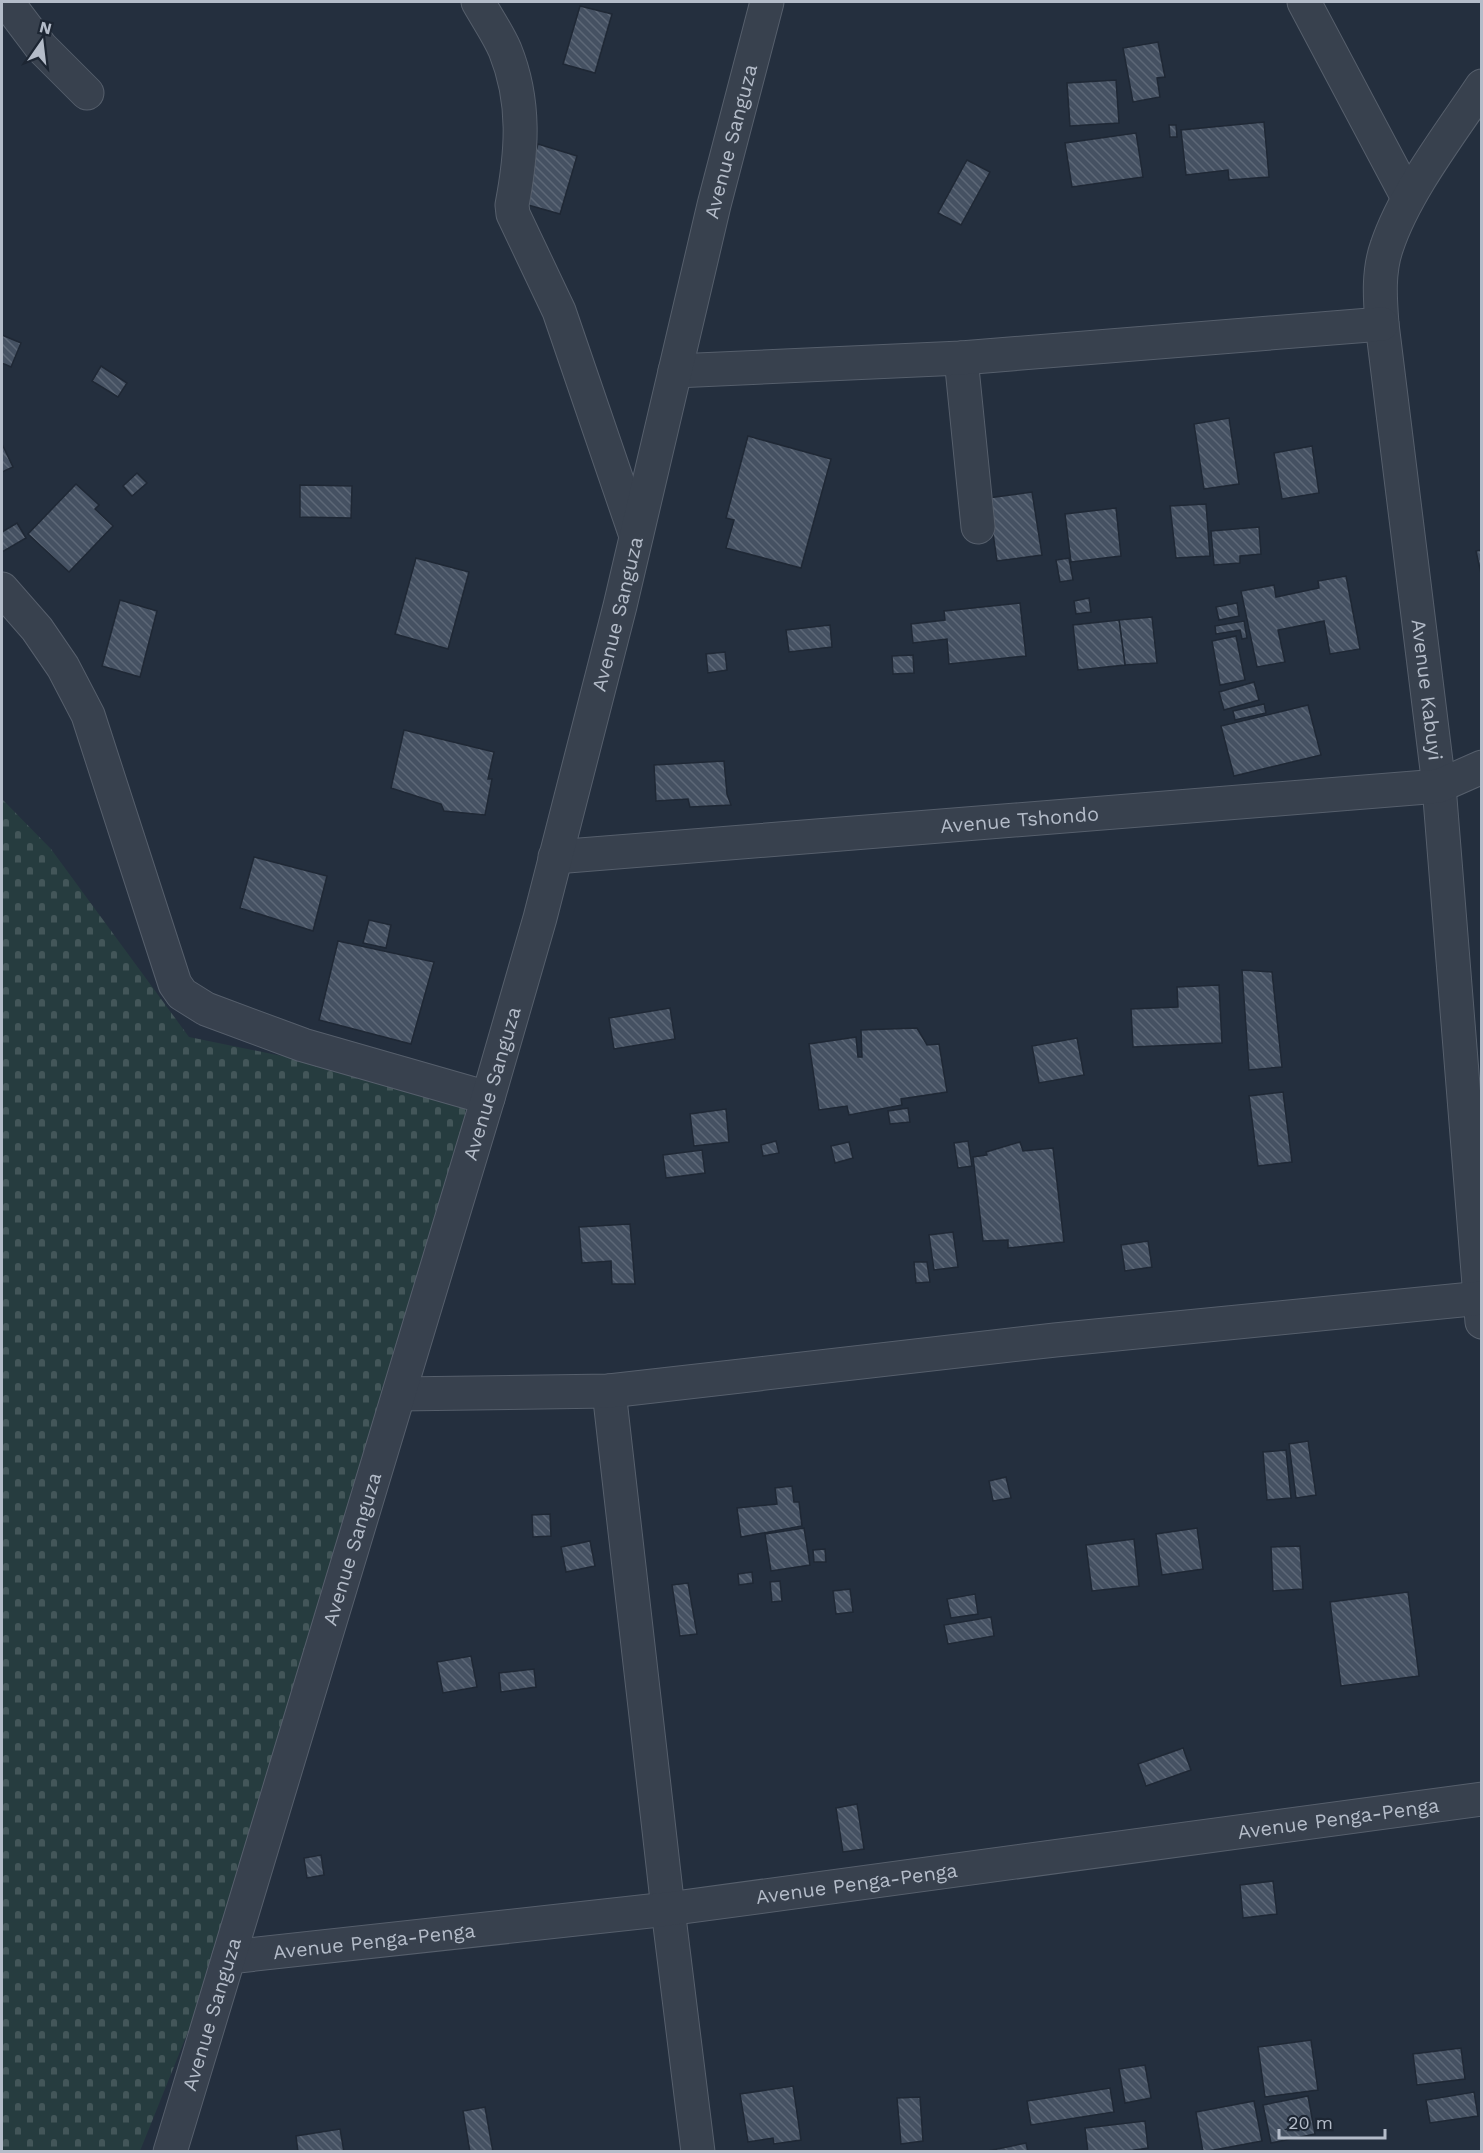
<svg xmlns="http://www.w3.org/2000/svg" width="1483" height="2153" font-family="'Work Sans',sans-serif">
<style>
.cemetery{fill:url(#cemetery-stones)}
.building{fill:url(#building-back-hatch);stroke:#1f2835;stroke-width:1.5}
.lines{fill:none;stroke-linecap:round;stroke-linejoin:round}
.minor-casing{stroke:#565f6c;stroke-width:35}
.minor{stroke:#38414e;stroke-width:33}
.labels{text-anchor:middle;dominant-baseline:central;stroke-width:5;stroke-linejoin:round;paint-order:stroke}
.street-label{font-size:20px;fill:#b4bcc9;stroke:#1d2633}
</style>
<defs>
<pattern id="cemetery-stones" width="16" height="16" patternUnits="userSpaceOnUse" patternTransform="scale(1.5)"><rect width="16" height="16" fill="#263c3f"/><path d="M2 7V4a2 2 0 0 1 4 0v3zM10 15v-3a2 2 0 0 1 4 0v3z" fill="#435659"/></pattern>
<pattern id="building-back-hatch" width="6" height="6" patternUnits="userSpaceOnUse" patternTransform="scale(1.5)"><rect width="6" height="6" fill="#455162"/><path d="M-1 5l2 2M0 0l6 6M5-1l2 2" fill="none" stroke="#5d6877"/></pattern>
</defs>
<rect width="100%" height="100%" fill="#242f3e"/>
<polygon class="cemetery" points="2,799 51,849 189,1037 488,1098 260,1853 140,2151 2,2151"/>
<g class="building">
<polygon points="580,6 612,14 595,73 563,64"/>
<polygon points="1158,42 1165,77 1157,78 1160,97 1133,102 1123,48"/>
<polygon points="1116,80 1119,123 1070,126 1067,83"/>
<polygon points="1264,122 1269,177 1229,180 1228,170 1186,175 1181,130"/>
<polygon points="1169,125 1176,125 1177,137 1170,137"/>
<polygon points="1136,133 1143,177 1072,187 1065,143"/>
<polygon points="538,144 577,156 560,214 521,203"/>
<polygon points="967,160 990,172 961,225 938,213"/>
<polygon points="2,335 21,343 11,367 2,363"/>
<polygon points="101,366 127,383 118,397 92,381"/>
<polygon points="1229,418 1239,484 1204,489 1194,424"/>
<polygon points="748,436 831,459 801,568 726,548 734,520 726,518"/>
<polygon points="2,444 13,467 2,472"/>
<polygon points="1312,446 1319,493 1282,499 1274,453"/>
<polygon points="137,473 147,483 132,496 123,486"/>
<polygon points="76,484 99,505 95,509 113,526 69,572 28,534"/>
<polygon points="300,485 352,486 351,518 300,517"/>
<polygon points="1032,492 1042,555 997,561 988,498"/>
<polygon points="1206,504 1210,556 1176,558 1170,506"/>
<polygon points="1116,508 1121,556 1071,562 1065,514"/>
<polygon points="17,523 26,538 2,552 2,532"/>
<polygon points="1259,527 1261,554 1240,556 1240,563 1214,565 1211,531"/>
<polygon points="1482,550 1482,578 1476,551"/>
<polygon points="416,558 469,572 448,649 395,634"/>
<polygon points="1069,558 1073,580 1060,582 1056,560"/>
<polygon points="1346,576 1360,649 1330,654 1324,621 1278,630 1285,662 1257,667 1241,591 1274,585 1276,597 1319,588 1318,581"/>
<polygon points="1089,598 1091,612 1076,614 1074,601"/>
<polygon points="120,600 157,611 140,677 102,666"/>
<polygon points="1020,603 1026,656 949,664 947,639 913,643 911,624 945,620 944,611"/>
<polygon points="1237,603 1239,616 1219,620 1216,607"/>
<polygon points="1152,617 1157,663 1125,665 1119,620"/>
<polygon points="1119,620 1125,665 1078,670 1073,625"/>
<polygon points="1244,621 1247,638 1242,639 1240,630 1216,634 1215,626"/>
<polygon points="830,625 832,647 789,652 786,630"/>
<polygon points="1236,636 1245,680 1220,685 1212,641"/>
<polygon points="725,652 727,670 708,673 706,654"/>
<polygon points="913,655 914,673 893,674 892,656"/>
<polygon points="1254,682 1259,700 1224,710 1219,692"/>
<polygon points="1264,704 1266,713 1235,720 1233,711"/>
<polygon points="1308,705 1321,755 1234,776 1221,726"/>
<polygon points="404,730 494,752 488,779 492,779 485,815 444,811 441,804 391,788"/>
<polygon points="724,761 727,794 731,805 690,807 688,799 656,801 654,765"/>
<polygon points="254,857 327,876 313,931 240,908"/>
<polygon points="369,920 391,925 386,948 363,943"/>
<polygon points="338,941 434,962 411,1044 319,1020"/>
<polygon points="1242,970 1272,972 1282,1067 1249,1070"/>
<polygon points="1219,985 1222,1043 1133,1047 1131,1009 1178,1007 1177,987"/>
<polygon points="670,1008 675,1039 614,1049 609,1018"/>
<polygon points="917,1028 927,1045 939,1044 947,1092 901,1099 902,1105 849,1115 847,1106 819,1110 809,1044 856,1037 858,1057 862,1057 861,1030"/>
<polygon points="1077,1038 1084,1075 1039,1083 1032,1046"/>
<polygon points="1283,1092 1292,1162 1258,1166 1249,1096"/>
<polygon points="908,1108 910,1122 890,1124 888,1111"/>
<polygon points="726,1109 729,1142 694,1146 690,1114"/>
<polygon points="776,1141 779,1153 763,1156 761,1145"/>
<polygon points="968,1141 972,1166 958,1168 954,1143"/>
<polygon points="849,1142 853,1158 835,1163 831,1146"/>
<polygon points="1020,1142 1023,1151 1053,1148 1064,1242 1008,1248 1008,1240 983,1241 973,1157 987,1155 986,1152"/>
<polygon points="702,1150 705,1173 666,1178 663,1155"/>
<polygon points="630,1224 635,1284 612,1284 611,1261 582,1263 579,1227"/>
<polygon points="953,1232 958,1267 934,1270 929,1235"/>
<polygon points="1148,1241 1152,1267 1125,1271 1121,1245"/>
<polygon points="914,1262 927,1262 930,1282 916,1283"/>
<polygon points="1308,1441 1316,1495 1296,1498 1289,1444"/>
<polygon points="1286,1450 1291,1498 1267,1500 1263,1452"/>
<polygon points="1006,1477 1011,1498 993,1501 989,1481"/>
<polygon points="792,1486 794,1502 799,1502 802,1526 741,1537 737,1508 777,1504 775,1488"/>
<polygon points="550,1514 551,1536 533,1537 532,1515"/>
<polygon points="804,1528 810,1565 771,1571 765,1534"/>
<polygon points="1197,1528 1203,1569 1162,1575 1156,1534"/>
<polygon points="1134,1539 1139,1586 1092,1591 1086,1545"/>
<polygon points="590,1541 595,1566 566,1572 561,1547"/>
<polygon points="1300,1546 1303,1589 1273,1591 1271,1547"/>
<polygon points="825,1549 826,1562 814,1562 813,1550"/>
<polygon points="752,1572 753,1583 739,1585 738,1574"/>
<polygon points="780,1581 782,1601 772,1602 770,1582"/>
<polygon points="688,1583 697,1634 680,1636 672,1585"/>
<polygon points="850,1589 853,1612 836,1614 833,1591"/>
<polygon points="1408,1592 1419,1676 1341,1686 1330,1602"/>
<polygon points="975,1594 978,1614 951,1618 947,1599"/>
<polygon points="991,1617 994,1636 948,1644 944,1625"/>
<polygon points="471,1656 477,1687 443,1693 437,1662"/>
<polygon points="534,1669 536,1687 501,1692 499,1673"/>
<polygon points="1183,1748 1191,1770 1146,1786 1138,1764"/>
<polygon points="857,1804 864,1849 843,1852 836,1808"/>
<polygon points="321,1855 324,1875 307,1878 304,1858"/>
<polygon points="1273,1881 1277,1914 1243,1918 1240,1885"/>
<polygon points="1311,2040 1318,2090 1265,2097 1258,2047"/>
<polygon points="1461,2048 1465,2079 1417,2085 1413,2054"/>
<polygon points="1145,2065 1151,2098 1125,2103 1119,2069"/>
<polygon points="793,2086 801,2140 774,2144 773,2138 748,2142 740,2094"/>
<polygon points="1110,2088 1114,2112 1031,2125 1027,2101"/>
<polygon points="1474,2092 1478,2116 1430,2123 1426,2100"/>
<polygon points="1308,2096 1315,2134 1271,2143 1263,2105"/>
<polygon points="920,2097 923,2141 901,2144 897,2098"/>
<polygon points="1254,2101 1262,2141 1203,2152 1196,2112"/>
<polygon points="485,2107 493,2152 470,2152 463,2111"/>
<polygon points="1145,2121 1148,2148 1122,2152 1088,2152 1085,2128"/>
<polygon points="340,2129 344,2152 298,2152 296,2136"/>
<polygon points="1026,2143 1028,2152 983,2152"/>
</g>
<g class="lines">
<defs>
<g id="minor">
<polyline points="7,2 41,47 87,93"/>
<path d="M478,2C487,18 498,34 505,50C526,102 522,152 512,205L513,214L559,311L636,536"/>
<polyline points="1304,2 1408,198"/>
<path id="s1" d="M1482,86C1450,134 1405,192 1387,246C1378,271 1380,298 1382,324L1439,786L1482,1322"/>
<polyline points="961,358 978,527"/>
<polyline points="675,371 961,358 1382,324"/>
<polyline points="2,589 37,629 63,667 88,715 175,984 182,994 206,1009 303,1045 488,1098"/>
<path id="s2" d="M555,857L1439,786L1482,767"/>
<polyline points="609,1391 668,1909 698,2152"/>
<polyline points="399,1394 609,1391 1055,1340 1482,1298"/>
<path id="s3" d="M229,1957L668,1909L1482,1799"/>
<path id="s4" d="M170,2152L488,1098L540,918L620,606L714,205L767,2"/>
</g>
</defs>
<use href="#minor" class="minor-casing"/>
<use href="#minor" class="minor"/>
</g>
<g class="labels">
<g class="street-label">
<text stroke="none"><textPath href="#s4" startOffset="2088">Avenue Sanguza</textPath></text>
<text stroke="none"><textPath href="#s4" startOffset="1602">Avenue Sanguza</textPath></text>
<text stroke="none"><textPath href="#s1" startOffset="634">Avenue Kabuyi</textPath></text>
<text stroke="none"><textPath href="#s2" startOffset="466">Avenue Tshondo</textPath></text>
<text stroke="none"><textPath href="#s4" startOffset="1116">Avenue Sanguza</textPath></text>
<text stroke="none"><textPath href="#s4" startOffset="630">Avenue Sanguza</textPath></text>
<text stroke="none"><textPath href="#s3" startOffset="1118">Avenue Penga-Penga</textPath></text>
<text stroke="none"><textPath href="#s3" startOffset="632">Avenue Penga-Penga</textPath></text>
<text stroke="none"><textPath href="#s3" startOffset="146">Avenue Penga-Penga</textPath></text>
<text stroke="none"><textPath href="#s4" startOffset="144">Avenue Sanguza</textPath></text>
</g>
</g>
<rect width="1483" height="2153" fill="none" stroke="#b4bcc9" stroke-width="6"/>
<g transform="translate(42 42) rotate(14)" stroke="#1d2633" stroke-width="4.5" paint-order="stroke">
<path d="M0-4.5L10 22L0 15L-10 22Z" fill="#b4bcc9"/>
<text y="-9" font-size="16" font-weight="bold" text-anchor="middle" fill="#b4bcc9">N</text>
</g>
<path d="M1279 2129v9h106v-9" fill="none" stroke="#b4bcc9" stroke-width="3"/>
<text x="1288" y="2129" font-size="18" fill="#b4bcc9" stroke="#1d2633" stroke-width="4.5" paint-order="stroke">20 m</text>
</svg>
